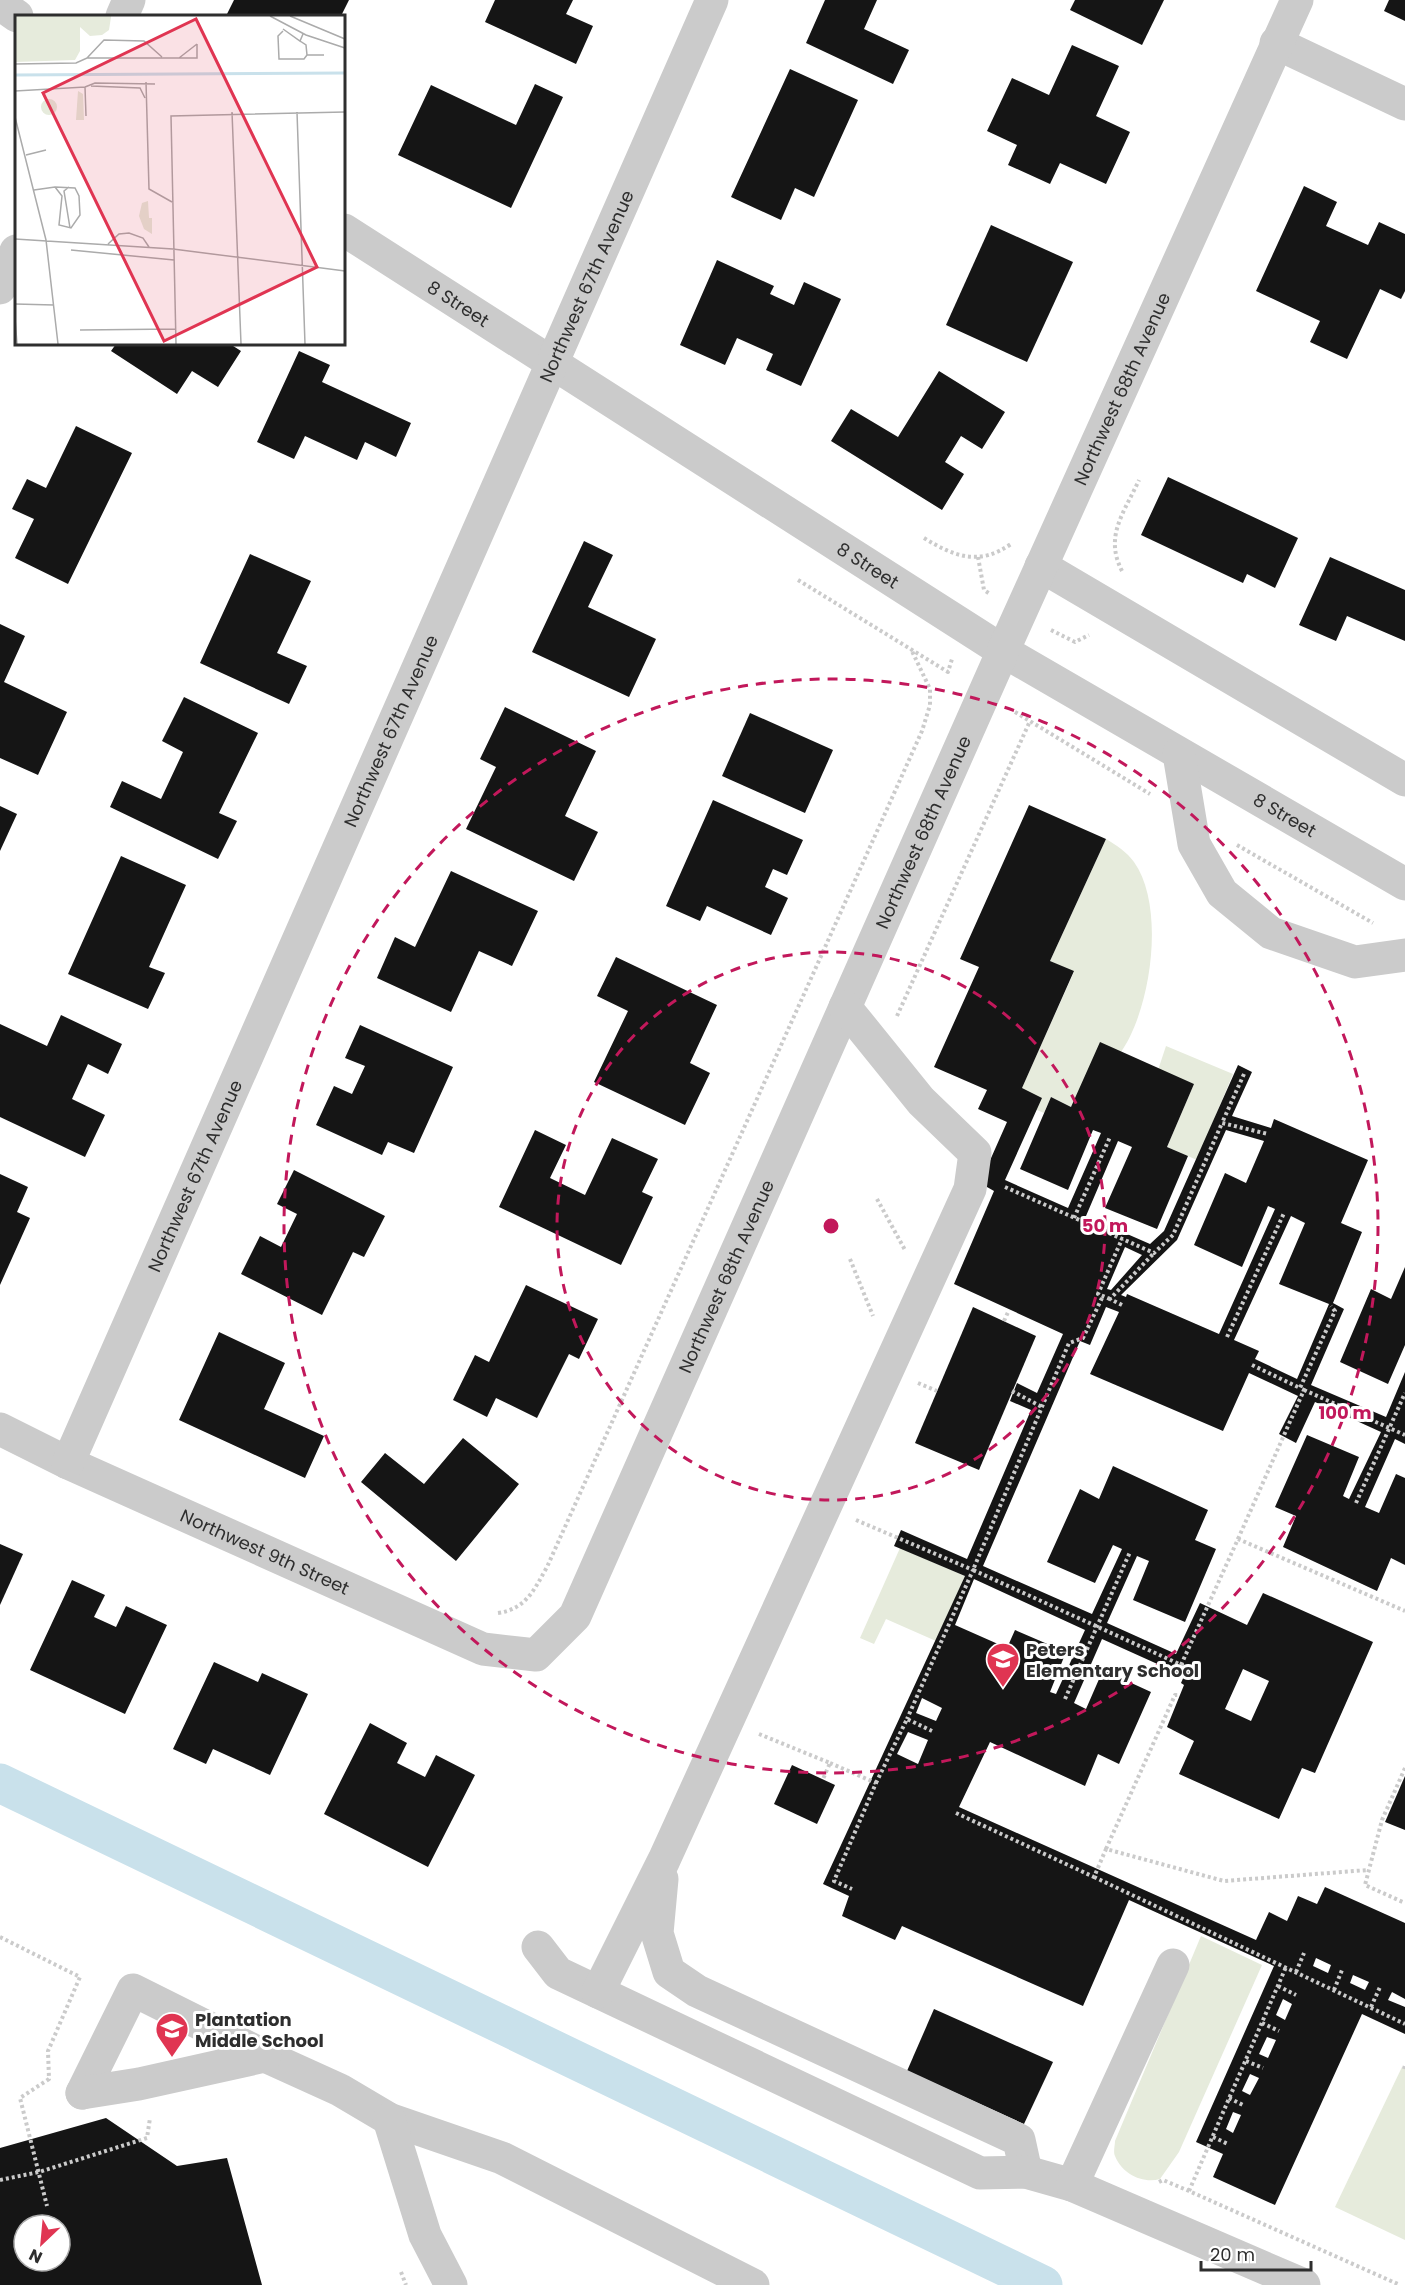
<svg xmlns="http://www.w3.org/2000/svg" width="1405" height="2285" font-family="Poppins,sans-serif">
<style>
.green{fill:#e6ebdc}
.lines{fill:none;stroke-linecap:round;stroke-linejoin:round}
.canal{stroke:#c9e1eb;stroke-width:39}
.building{fill:#151515;fill-rule:evenodd}
.path{stroke:#cbcbcb;stroke-width:4;stroke-dasharray:3 3;stroke-linecap:butt}
.minor{stroke:#cbcbcb;stroke-width:33}
.ring{fill:none;stroke:#c2185b;stroke-width:3;stroke-dasharray:10 8}
.labels{text-anchor:middle;dominant-baseline:central;stroke-width:6;stroke-linejoin:round;paint-order:stroke}
.street-label{font-size:18px;fill:#2e2e2e;stroke:#fff}
.poi-label{font-size:18px;font-weight:bold;fill:#2e2e2e;stroke:#fff;text-anchor:start}
.inset-river{fill:none;stroke:#c9e1eb;stroke-width:3}
.inset-road{fill:none;stroke:#ababab;stroke-width:1.5}
.view{fill:#e03552;fill-opacity:0.15;stroke:#e03552;stroke-width:3}
.inset-edge{fill:none;stroke:#2e2e2e;stroke-width:3}
.centre{fill:#c2185b;stroke:#fff;stroke-width:3}
.ring-label{font-size:18px;text-anchor:middle;font-weight:bold;fill:#c2185b;stroke:#fff;stroke-width:6;stroke-linejoin:round;paint-order:stroke}
</style>
<rect width="100%" height="100%" fill="#fff"/>
<g class="green">
<path d="M1106,839C1116,845 1127,852 1134,862C1166,907 1151,1009 1121,1052C1108,1072 1087,1089 1071,1107L1051,1097L1044,1113L1016,1101L1074,972L1050,961Z"/>
<polygon points="1166,1046 1233,1074 1197,1160 1167,1147 1194,1084 1158,1070"/>
<polygon points="900,1548 965,1576 936,1641 886,1619 874,1644 860,1638"/>
<path d="M1201,1936L1262,1965L1179,2152L1160,2179C1143,2184 1122,2174 1115,2156C1113,2152 1115,2145 1115,2141Z"/>
<polygon points="1402,2067 1405,2069 1405,2240 1335,2207"/>
</g>
<g class="lines">
<polyline class="canal" points="0,1783 1043,2285"/>
</g>
<g class="building">
<polygon points="234,0 349,0 341,16 226,16"/>
<polygon points="495,0 573,0 566,14 593,26 576,64 485,22"/>
<polygon points="825,0 877,0 864,29 909,50 893,84 806,43"/>
<polygon points="1075,0 1164,0 1142,45 1070,10"/>
<polygon points="1389,0 1405,0 1405,21 1384,11"/>
<polygon points="1072,45 1119,66 1096,116 1130,132 1106,184 1060,163 1050,184 1008,165 1017,145 987,131 1012,78 1049,95"/>
<polygon points="790,69 858,100 814,197 795,188 781,220 731,197"/>
<polygon points="535,84 563,97 511,208 398,155 431,85 516,125"/>
<polygon points="1304,186 1337,202 1326,226 1368,245 1379,222 1405,234 1405,291 1401,299 1380,289 1347,359 1310,342 1320,321 1256,291"/>
<polygon points="991,225 1073,262 1027,362 946,325"/>
<polygon points="717,260 774,286 770,294 794,305 804,282 841,299 801,386 766,370 773,354 737,338 725,365 680,345"/>
<polygon points="116,344 230,344 241,351 218,387 192,371 177,394 111,351"/>
<polygon points="299,351 330,365 322,382 411,423 396,457 365,442 357,460 305,436 294,459 257,442"/>
<polygon points="939,371 1005,412 982,449 961,436 945,462 964,474 942,510 831,441 851,409 898,437"/>
<polygon points="76,426 132,453 68,584 15,558 34,519 12,509 27,479 46,488"/>
<polygon points="1168,477 1298,538 1275,588 1247,574 1243,583 1141,535"/>
<polygon points="584,541 613,555 588,607 656,639 629,697 532,652"/>
<polygon points="250,554 311,581 277,653 307,666 289,704 200,663"/>
<polygon points="1330,557 1405,590 1405,641 1347,616 1336,641 1299,625"/>
<polygon points="0,624 25,636 4,682 67,712 38,775 0,758"/>
<polygon points="184,697 258,733 219,813 237,821 218,859 110,807 122,781 161,799 183,752 162,741"/>
<polygon points="505,707 596,751 565,816 598,832 574,881 466,829 496,767 480,759"/>
<polygon points="750,713 833,750 805,813 722,776"/>
<polygon points="713,800 803,840 787,875 773,869 765,887 788,898 771,935 707,906 700,921 666,906"/>
<path d="M1029,805L1106,839L1050,961L1074,971L1022,1088L1042,1098L1005,1180L1068,1208L1101,1133L1093,1130L1068,1190L1020,1169L1051,1097L1071,1107L1100,1042L1194,1084L1167,1147L1188,1156L1157,1229L1105,1208L1132,1147L1118,1141L1086,1216L1150,1244L1164,1231L1238,1065L1252,1072L1232,1116L1271,1128L1274,1119L1368,1160L1341,1223L1362,1232L1333,1303L1344,1309L1311,1385L1386,1417L1405,1372V1444L1395,1439L1365,1507L1379,1513L1396,1474L1405,1478V1565L1391,1558L1377,1591L1283,1547L1296,1516L1275,1507L1307,1435L1359,1457L1343,1496L1349,1499L1381,1432L1315,1402L1296,1443L1279,1434L1298,1396L1249,1373L1223,1431L1090,1374L1119,1312L1106,1307L1090,1345L1080,1341L983,1566L1092,1614L1122,1549L1113,1545L1095,1583L1047,1562L1080,1489L1099,1499L1113,1466L1208,1510L1195,1540L1216,1549L1185,1622L1133,1600L1149,1561L1137,1556L1107,1623L1176,1654L1200,1603L1247,1625L1263,1593L1373,1642L1315,1773L1302,1768L1279,1819L1179,1774L1194,1741L1167,1727L1184,1685L1181,1683L1184,1676L1102,1639L1074,1703L1086,1709L1103,1670L1151,1692L1119,1764L1098,1754L1085,1786L990,1742L959,1807L1256,1940L1269,1912L1287,1921L1298,1896L1317,1904L1325,1887L1405,1923V1999L1392,1992L1388,2000L1405,2007V2034L1362,2014L1275,2205L1213,2177L1223,2154L1196,2142L1274,1966L1129,1900L1083,2006L902,1926L895,1940L842,1916L849,1896L823,1884L965,1576L894,1546L901,1530L967,1559L1031,1410L1010,1401L1017,1383L1037,1393L1063,1334L954,1284L994,1191L980,1183L1007,1122L978,1109L987,1090L934,1067L979,967L960,959ZM1226,1130L1264,1141L1246,1183L1225,1173L1194,1245L1242,1267L1268,1206L1275,1209L1219,1334L1127,1294L1126,1297L1121,1295L1177,1240ZM1291,1216L1305,1223L1279,1284L1329,1304L1297,1379L1255,1359L1259,1351L1234,1340ZM1125,1247L1142,1255L1111,1290L1107,1289ZM974,1579L1085,1630L1056,1694L1050,1692L1066,1652L1015,1630L1007,1648L955,1625ZM1243,1669L1269,1681L1251,1721L1225,1709ZM922,1698L942,1708L936,1721L916,1713ZM908,1732L928,1740L918,1764L897,1754ZM1316,1958L1331,1965L1328,1973L1313,1966ZM1353,1975L1369,1982L1365,1990L1350,1983ZM1283,1999L1292,2004L1285,2020L1276,2015ZM1267,2037L1276,2040L1268,2058L1259,2054ZM1250,2074L1259,2078L1250,2095L1242,2091ZM1233,2112L1241,2115L1233,2133L1226,2129Z"/>
<polygon points="0,806 17,814 0,851"/>
<polygon points="121,856 186,885 149,967 165,973 148,1009 68,974"/>
<polygon points="451,871 538,911 512,966 479,951 451,1012 377,978 395,937 415,947"/>
<polygon points="616,957 717,1005 690,1063 710,1073 685,1125 594,1082 628,1011 597,996"/>
<polygon points="61,1015 122,1044 108,1074 88,1064 72,1099 105,1115 85,1157 0,1117 0,1024 47,1046"/>
<polygon points="360,1025 453,1067 414,1153 388,1142 382,1155 316,1125 334,1086 352,1094 365,1066 345,1058"/>
<polygon points="535,1130 566,1145 550,1178 585,1195 612,1138 658,1159 642,1192 653,1197 621,1265 499,1207"/>
<polygon points="294,1170 385,1216 364,1257 353,1252 322,1315 241,1274 260,1236 281,1247 297,1214 277,1204"/>
<polygon points="0,1174 28,1187 17,1212 30,1218 0,1285"/>
<polygon points="1405,1267 1405,1345 1388,1384 1340,1362 1371,1289 1391,1299"/>
<polygon points="526,1285 598,1319 579,1359 569,1354 537,1418 496,1398 487,1417 453,1400 475,1355 489,1362"/>
<polygon points="973,1307 1036,1336 979,1470 915,1443"/>
<polygon points="219,1332 285,1363 264,1409 324,1436 305,1478 179,1420"/>
<polygon points="463,1438 519,1484 456,1561 361,1482 385,1453 424,1484"/>
<polygon points="0,1544 23,1554 0,1605"/>
<polygon points="72,1580 105,1595 94,1617 116,1627 126,1606 167,1625 125,1714 30,1670"/>
<polygon points="214,1662 258,1682 262,1673 308,1694 270,1775 213,1749 206,1764 173,1749"/>
<polygon points="370,1723 407,1743 397,1763 425,1777 436,1755 475,1775 428,1867 324,1814"/>
<polygon points="792,1765 835,1785 817,1824 774,1804"/>
<polygon points="1405,1776 1405,1830 1385,1822"/>
<polygon points="934,2009 1053,2062 1024,2124 907,2071"/>
<path d="M106,2118L177,2166L227,2158L262,2285H0V2148ZM24,2225H60V2261H24Z"/>
</g>
<g class="lines">
<g class="path">
<path d="M924,538C955,557 979,566 1011,544"/>
<polyline points="978,557 984,590 990,594"/>
<path d="M1122,571C1104,536 1124,513 1139,480"/>
<polyline points="798,580 948,672 952,659"/>
<polyline points="1051,630 1075,642 1089,635"/>
<polyline points="1015,712 1150,794"/>
<polyline points="1237,845 1373,923"/>
<polyline points="897,1016 1030,721"/>
<polyline points="1244,1074 1222,1123 1268,1134"/>
<polyline points="1005,1187 1154,1253 1173,1235 1222,1123"/>
<polyline points="877,1199 905,1250"/>
<polyline points="1074,1218 1110,1137"/>
<polyline points="850,1259 873,1316"/>
<polyline points="1102,1298 1083,1338 1069,1343 973,1570 1188,1668"/>
<polyline points="1110,1299 1098,1294 1122,1239"/>
<polyline points="1122,1305 1110,1299 1154,1253"/>
<polyline points="1004,1321 1009,1310"/>
<polyline points="1227,1337 1284,1213"/>
<polyline points="1252,1365 1300,1388"/>
<polyline points="918,1383 937,1391"/>
<polyline points="1304,1390 1405,1435"/>
<polyline points="1012,1391 1042,1407"/>
<polyline points="1356,1503 1405,1393"/>
<polyline points="856,1520 973,1570 907,1719"/>
<polyline points="1238,1539 1304,1390 1300,1388 1335,1311 1331,1306"/>
<path d="M498,1613C526,1609 534,1590 547,1567L922,731L930,705V689L911,649"/>
<polyline points="1181,1665 1238,1539 1405,1611"/>
<polyline points="1065,1699 1130,1552"/>
<polyline points="759,1734 830,1763 823,1779"/>
<polyline points="830,1763 876,1783 834,1881 852,1889"/>
<polyline points="1405,1768 1382,1820 1365,1885 1405,1903"/>
<polyline points="876,1783 907,1719 932,1731"/>
<polyline points="956,1813 1094,1877 1106,1849 1224,1881 1368,1870"/>
<polyline points="1106,1849 1175,1695 1180,1695"/>
<polyline points="1094,1877 1405,2024"/>
<polyline points="0,1937 80,1977 48,2051 49,2079 20,2098 47,2206"/>
<polyline points="1296,1972 1304,1953"/>
<polyline points="1278,1986 1296,1995"/>
<polyline points="1334,1990 1342,1970"/>
<polyline points="1371,2007 1380,1987"/>
<polyline points="1262,2023 1279,2031"/>
<polyline points="1246,2061 1263,2068"/>
<polyline points="1404,2069 1405,2065"/>
<polyline points="1229,2098 1245,2106"/>
<polyline points="1213,2137 1228,2144"/>
<polyline points="0,2180 39,2172 147,2138 150,2118"/>
<polyline points="1159,2182 1163,2180 1189,2191 1400,2285"/>
<polyline points="1189,2191 1286,1967"/>
<polyline points="401,2272 406,2285"/>
</g>
<g class="minor">
<polyline points="0,4 17,16"/>
<polyline points="122,16 129,0"/>
<polyline points="1276,43 1405,104"/>
<path id="s1" d="M344,230L1003,651L1405,884"/>
<polyline points="0,288 16,251"/>
<polyline points="1041,566 1405,780"/>
<polyline points="1179,754 1194,844 1222,893 1271,933 1355,962 1405,955"/>
<path id="s2" d="M0,1429L68,1463L483,1649L536,1655L575,1616L1003,651L1297,0"/>
<path id="s3" d="M68,1463L712,0"/>
<polyline points="662,1879 657,1933 669,1972 697,1991 1019,2140 1026,2172"/>
<polyline points="538,1947 558,1973 980,2173 1026,2172 1072,2185"/>
<polyline points="1173,1965 1072,2185 1304,2285"/>
<polyline points="598,1992 664,1860 970,1189 975,1153 921,1101 845,1007"/>
<polyline points="82,2093 133,1990 265,2056 340,2090 389,2119 502,2158 753,2285"/>
<polyline points="82,2093 139,2084 265,2056"/>
<polyline points="389,2119 425,2235 451,2285"/>
</g>
</g>
<g class="ring">
<circle cx="831" cy="1226" r="274"/>
<circle cx="831" cy="1226" r="547"/>
</g>
<defs>
<symbol id="school-pin" viewBox="-11 -11 22 30"><path d="M0 17L-7.5 6A9.5 9.5 0 1 1 7.5 6Z" fill="#e03552" stroke="#fff"/><path d="M0-5L7-2L0 1L-7-2ZM-4 1L0 2.5L4 1V4Q0 6-4 4Z" fill="#fff"/></symbol>
</defs>
<g fill-rule="evenodd">
<use href="#school-pin" x="984" y="1640" width="38" height="52"/>
<use href="#school-pin" x="153" y="2010" width="38" height="52"/>
</g>
<g class="labels">
<g class="street-label">
<text stroke="none"><textPath href="#s3" startOffset="1286">Northwest 67th Avenue</textPath></text>
<text stroke="none"><textPath href="#s1" startOffset="136">8 Street</textPath></text>
<text stroke="none"><textPath href="#s2" startOffset="1983">Northwest 68th Avenue</textPath></text>
<text stroke="none"><textPath href="#s1" startOffset="622">8 Street</textPath></text>
<text stroke="none"><textPath href="#s3" startOffset="800">Northwest 67th Avenue</textPath></text>
<text stroke="none"><textPath href="#s1" startOffset="1108">8 Street</textPath></text>
<text stroke="none"><textPath href="#s2" startOffset="1497">Northwest 68th Avenue</textPath></text>
<text stroke="none"><textPath href="#s3" startOffset="314">Northwest 67th Avenue</textPath></text>
<text stroke="none"><textPath href="#s2" startOffset="1011">Northwest 68th Avenue</textPath></text>
<text stroke="none"><textPath href="#s2" startOffset="292">Northwest 9th Street</textPath></text>
</g>
<g class="poi-label">
<text x="1026" y="1649">Peters<tspan x="1026" dy="21">Elementary School</tspan></text>
<text x="195" y="2019">Plantation<tspan x="195" dy="21">Middle School</tspan></text>
</g>
</g>
<g transform="translate(15 15)">
<rect width="330" height="330" fill="#fff"/>
<path d="M0,1H96V2L94,15L87,20L75,21L65,12V36L60,45L0,47ZM63,76L68,79L69,105H61ZM26 92a8 8 0 1 1 16 0a8 8 0 1 1-16 0ZM133,186L134,203H137V219L129,214L124,201L127,188Z" fill="#e6ebdc"/>
<path class="inset-river" d="M0,60L330,58"/>
<path class="inset-road" d="M255,1L291,20L330,33M275,1L330,24M268,14L285,26L288,19M268,16L263,21L264,44H289L292,40M285,26L291,30L292,40H309M72,43L89,25L129,26L147,42M164,43L182,29M0,49L61,48L72,43H182V29M131,67L134,174L157,187M76,71L125,73L130,83M70,72L80,68L140,69M0,76L70,72L71,101M217,97L226,329M282,97L290,329M0,102L31,225L43,329M11,140L31,135M54,172L49,176L55,213M19,175L40,172L60,173L64,181L65,200L56,213L44,210L47,181L40,172M0,224L158,234L330,256M93,229L104,219L114,218L128,223L134,232M56,235L159,245M0,289L39,290M0,303L2,329M65,315L161,314M161,329L156,101L330,97"/>
<path class="view" d="M181,4L302,252L149,326L28,78Z"/>
<rect width="330" height="330" class="inset-edge"/>
</g>
<circle cx="831" cy="1226" r="9" class="centre"/>
<g class="ring-label">
<text x="1105" y="1232">50 m</text>
<text x="1345" y="1419">100 m</text>
</g>
<g transform="translate(42 2243) rotate(206)"><circle r="28" fill="#ffffff" stroke="#ababab" stroke-width="1.5"/>
<path d="M0-4.5L10 22L0 15L-10 22Z" fill="#e03552"/>
<text y="-9" font-size="16" font-weight="bold" text-anchor="middle" fill="#2e2e2e">N</text>
</g>
<path d="M1201 2261v9h110v-9" fill="none" stroke="#2e2e2e" stroke-width="3"/>
<text x="1210" y="2261" font-size="18" fill="#2e2e2e" stroke="#ffffff" stroke-width="4.5" paint-order="stroke">20 m</text>
</svg>
